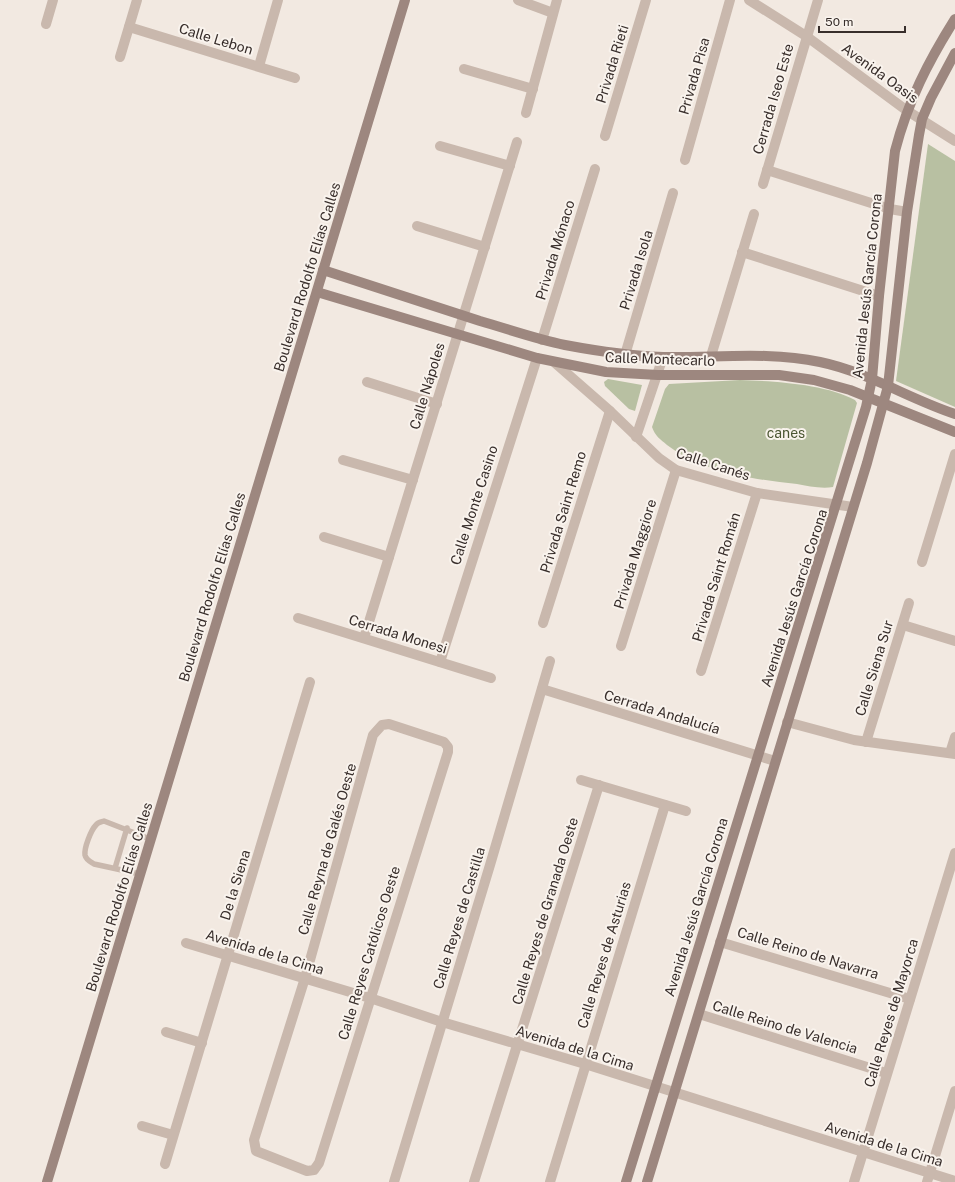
<svg xmlns="http://www.w3.org/2000/svg" width="955" height="1182" font-family="'Public Sans',sans-serif">
<style>
.green{fill:#b8c0a2}
.lines{fill:none;stroke-linecap:round;stroke-linejoin:round}
.lane{stroke:#c9b8ad;stroke-width:5.5}
.street{stroke:#c9b8ad;stroke-width:10}
.secondary{stroke:#9d877f;stroke-width:10}
.labels{text-anchor:middle;dominant-baseline:central;stroke-width:4;stroke-linejoin:round;paint-order:stroke}
.street-label{font-size:14px;fill:#382e2b;stroke:#f9f3ed}
.park-label{font-size:14px;fill:#4a5531;stroke:#f9f3ed}
</style>
<rect width="100%" height="100%" fill="#f2e9e1"/>
<g class="green">
<polygon points="928,144 955,161 955,407 896,381"/>
<polygon points="608,379 642,385 635,411 629,409 605,386 604,382"/>
<path d="M740,380C773,381 826,384 855,400L857,403L833,487C821,489 808,486 797,484C752,479 704,473 667,445C660,439 655,436 652,427L665,389L669,384Z"/>
</g>
<g class="lines">
<g class="lane">
<polyline points="115,868 127,828"/>
<path d="M140,874L94,864C91,862 86,860 85,855C84,848 91,830 96,825C98,822 101,822 104,821L150,839"/>
</g>
<g class="street">
<polyline points="518,0 553,13"/>
<polyline points="749,0 806,36 906,110 955,141"/>
<polyline points="46,24 53,0"/>
<polyline points="129,27 295,78"/>
<polyline points="120,57 137,0"/>
<polyline points="259,66 278,0"/>
<polyline points="464,69 533,89"/>
<polyline points="526,113 557,0"/>
<polyline points="605,136 646,0"/>
<polyline points="440,146 510,166"/>
<polyline points="685,160 730,0"/>
<polyline points="767,170 890,209 907,212"/>
<polyline points="763,184 818,0"/>
<polyline points="417,226 485,247"/>
<polyline points="742,252 879,296"/>
<polyline points="542,340 595,169"/>
<polyline points="625,355 673,193"/>
<polyline points="711,356 754,214"/>
<polyline points="554,362 610,411 659,458 676,470 757,493 853,507"/>
<polyline points="367,382 437,404"/>
<polyline points="636,437 663,357"/>
<polyline points="343,460 413,480"/>
<polyline points="324,537 389,557"/>
<polyline points="922,562 955,454"/>
<polyline points="298,618 491,678"/>
<polyline points="543,623 610,411"/>
<polyline points="903,625 955,641"/>
<polyline points="364,638 517,142"/>
<polyline points="621,646 676,470"/>
<polyline points="440,662 537,358"/>
<polyline points="701,671 757,493"/>
<polyline points="542,689 775,761"/>
<polyline points="787,722 854,740 955,754"/>
<polygon points="389,724 444,742 448,747 448,752 319,1163 314,1170 307,1171 256,1151 254,1140 305,978 373,735 382,725"/>
<polyline points="866,742 909,603"/>
<polyline points="950,753 955,737"/>
<polyline points="581,780 686,811"/>
<polyline points="720,942 910,999"/>
<polyline points="186,943 370,998 442,1022 585,1064 955,1181"/>
<polyline points="699,1014 886,1073"/>
<polyline points="166,1032 202,1043"/>
<polyline points="142,1126 173,1135"/>
<polyline points="165,1164 310,682"/>
<polyline points="394,1182 490,865 550,661"/>
<polyline points="474,1182 599,785"/>
<polyline points="550,1182 665,805"/>
<polyline points="854,1182 955,853"/>
<polyline points="927,1182 955,1091"/>
</g>
<g class="secondary">
<path d="M323,270C375,287 427,304 480,321C508,329 536,339 565,345C597,351 630,356 663,357C716,358 768,351 820,362C868,372 909,399 955,414"/>
<polyline points="317,292 537,358 606,372 658,375 779,375 814,380 850,390 955,432"/>
<polyline points="47,1182 405,0"/>
<path d="M626,1182L866,407L872,379L879,296L895,151C908,101 928,62 955,19"/>
<polyline points="647,1182 867,463 888,386 907,212 919,135 922,119 931,98 955,53"/>
</g>
</g>
<g class="labels">
<g class="street-label">
<text transform="translate(216 39) rotate(17)">Calle Lebon</text>
<text transform="translate(612 64) rotate(-73)">Privada Rieti</text>
<text transform="translate(880 73) rotate(36)">Avenida Oasis</text>
<text transform="translate(694 76) rotate(-74)">Privada Pisa</text>
<text transform="translate(773 99) rotate(-74)">Cerrada Iseo Este</text>
<text transform="translate(555 250) rotate(-73)">Privada Mónaco</text>
<text transform="translate(636 270) rotate(-73)">Privada Isola</text>
<text transform="translate(307 277) rotate(-73)">Boulevard Rodolfo Elías Calles</text>
<text transform="translate(867 286) rotate(-84)">Avenida Jesús García Corona</text>
<text transform="translate(660 359) rotate(2)">Calle Montecarlo</text>
<text transform="translate(427 386) rotate(-73)">Calle Nápoles</text>
<text transform="translate(713 464) rotate(18)">Calle Canés</text>
<text transform="translate(474 505) rotate(-72)">Calle Monte Casino</text>
<text transform="translate(563 512) rotate(-73)">Privada Saint Remo</text>
<text transform="translate(635 554) rotate(-73)">Privada Maggiore</text>
<text transform="translate(716 577) rotate(-73)">Privada Saint Román</text>
<text transform="translate(212 587) rotate(-73)">Boulevard Rodolfo Elías Calles</text>
<text transform="translate(794 598) rotate(-72)">Avenida Jesús García Corona</text>
<text transform="translate(398 634) rotate(17)">Cerrada Monesi</text>
<text transform="translate(874 668) rotate(-73)">Calle Siena Sur</text>
<text transform="translate(662 712) rotate(17)">Cerrada Andalucía</text>
<text transform="translate(327 849) rotate(-74)">Calle Reyna de Galés Oeste</text>
<text transform="translate(235 885) rotate(-73)">De la Siena</text>
<text transform="translate(119 897) rotate(-73)">Boulevard Rodolfo Elías Calles</text>
<text transform="translate(696 907) rotate(-73)">Avenida Jesús García Corona</text>
<text transform="translate(545 911) rotate(-73)">Calle Reyes de Granada Oeste</text>
<text transform="translate(459 918) rotate(-73)">Calle Reyes de Castilla</text>
<text transform="translate(265 952) rotate(17)">Avenida de la Cima</text>
<text transform="translate(369 953) rotate(-73)">Calle Reyes Católicos Oeste</text>
<text transform="translate(808 953) rotate(17)">Calle Reino de Navarra</text>
<text transform="translate(604 955) rotate(-73)">Calle Reyes de Asturias</text>
<text transform="translate(891 1013) rotate(-73)">Calle Reyes de Mayorca</text>
<text transform="translate(785 1027) rotate(17)">Calle Reino de Valencia</text>
<text transform="translate(575 1048) rotate(17)">Avenida de la Cima</text>
<text transform="translate(884 1144) rotate(17)">Avenida de la Cima</text>
</g>
<g class="park-label">
<text x="786" y="433">canes</text>
</g>
</g>
<path d="M819 26v6h86v-6" fill="none" stroke="#382e2b" stroke-width="2"/>
<text x="825" y="26" font-size="12" fill="#382e2b" stroke="#f9f3ed" stroke-width="3" paint-order="stroke">50 m</text>
</svg>
